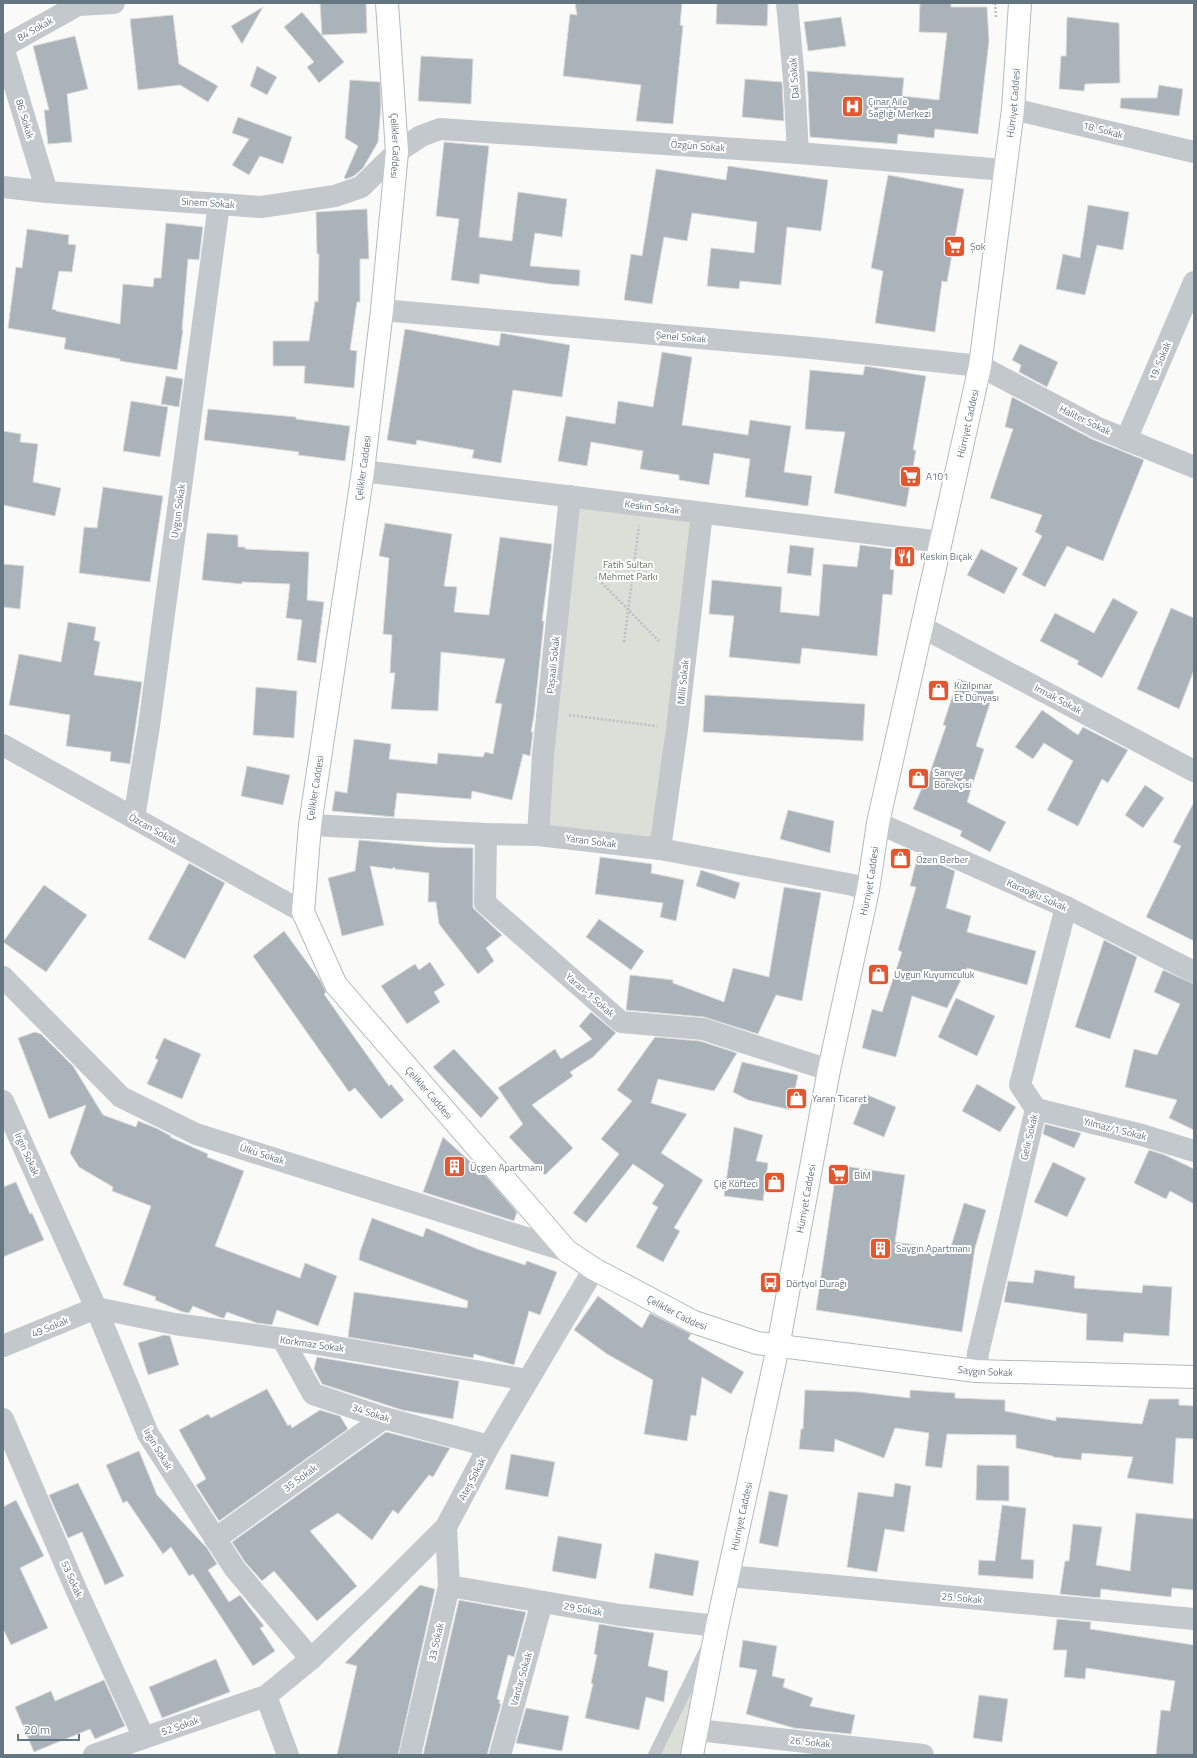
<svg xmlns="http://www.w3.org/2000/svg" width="1197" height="1758" font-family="'Titillium Web',sans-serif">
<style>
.green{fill:#dadfd7}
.building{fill:#aab3b9;stroke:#dcdcda}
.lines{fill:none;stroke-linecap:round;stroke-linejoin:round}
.secondary-casing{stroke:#b3babf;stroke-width:24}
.path{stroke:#bbbfc2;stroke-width:2.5;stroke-dasharray:2 2;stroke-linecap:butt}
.lane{stroke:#c3c8cc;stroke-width:12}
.street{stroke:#c3c8cc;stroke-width:22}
.secondary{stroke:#fff;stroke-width:22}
.labels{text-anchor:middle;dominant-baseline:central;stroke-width:4;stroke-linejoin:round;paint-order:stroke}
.street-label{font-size:10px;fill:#657683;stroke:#fff}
.poi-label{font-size:10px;fill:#657683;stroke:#fff;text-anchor:start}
.park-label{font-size:10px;fill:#687a64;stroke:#fff}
</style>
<rect width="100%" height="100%" fill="#fafaf8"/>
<g class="green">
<polygon points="574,499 695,515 656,841 543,827"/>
<polygon points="717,1626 692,1755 654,1755"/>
</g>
<g class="building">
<polygon points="320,3 366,3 367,33 322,35"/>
<polygon points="575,3 682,3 680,25 683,26 673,124 636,121 641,85 563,76 570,14 577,15"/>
<polygon points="717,3 768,3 767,26 716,24"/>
<polygon points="920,3 951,3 951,7 987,7 989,41 978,134 935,129 934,138 898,134 897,144 810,137 807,71 904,78 902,96 939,100 947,33 919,32"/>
<polygon points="263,7 242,44 231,26"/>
<polygon points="302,12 344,62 319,83 307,67 314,62 284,27"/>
<polygon points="173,15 179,64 218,86 208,102 180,85 138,90 130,19"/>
<polygon points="841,17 846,46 808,51 804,22"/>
<polygon points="1067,17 1119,23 1120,83 1085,84 1084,91 1059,89 1061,56 1066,56"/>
<polygon points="75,36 88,89 67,94 72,142 48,144 44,110 49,110 33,46"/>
<polygon points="421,56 473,59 471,104 418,101"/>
<polygon points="257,66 277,77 267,95 250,86"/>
<polygon points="745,79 782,82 784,121 742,117"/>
<polygon points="350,80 380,82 381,105 378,142 363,168 354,176 346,179 344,178 358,146 345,138"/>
<polygon points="1159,85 1183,89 1179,116 1120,108 1121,98 1157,98"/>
<polygon points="238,117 292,137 283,164 260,156 249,175 232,165 249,139 232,133"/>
<polygon points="444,142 489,146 479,237 512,241 518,192 567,199 562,237 535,233 530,266 580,270 579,286 551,284 480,274 479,284 451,280 459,219 436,216"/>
<polygon points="728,166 828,180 821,231 787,227 781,285 740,281 739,289 707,286 711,248 754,253 757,222 692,213 687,241 664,237 652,304 624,300 631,254 642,256 656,169 726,180"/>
<polygon points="888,175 964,189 947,282 942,281 935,332 875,323 883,271 871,268"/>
<polygon points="1088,205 1129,212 1123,250 1097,245 1085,295 1056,289 1063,254 1080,258"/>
<polygon points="367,209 369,259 360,259 360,302 357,302 350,350 357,351 354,388 304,383 305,366 273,366 273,341 309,341 315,301 318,302 319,254 317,254 316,212"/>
<polygon points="166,223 203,227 199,260 188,259 182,330 183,330 177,370 120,361 120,359 64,349 66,338 8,328 16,267 22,268 27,229 69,235 68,244 76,245 72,272 59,271 52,309 56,310 56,311 120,324 123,284 153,287 154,278 161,278"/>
<polygon points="405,329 499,346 501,333 570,345 562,397 513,390 501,463 472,458 474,450 417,440 416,445 387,440"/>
<polygon points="1020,344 1058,362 1047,387 1019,372 1021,365 1012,360"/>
<polygon points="662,352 692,357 682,425 748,435 750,420 791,426 784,472 812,476 808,506 745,497 750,459 714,453 709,485 679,480 679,475 640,469 643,451 591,442 587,466 558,461 566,416 615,424 618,401 653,407"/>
<polygon points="865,366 926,376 913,450 916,450 906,507 834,493 845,432 805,429 810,370 863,375"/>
<polygon points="166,376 183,379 179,407 161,404"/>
<polygon points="1012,397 1092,439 1144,460 1103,561 1067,546 1045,587 1022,575 1042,536 1035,532 1042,515 990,498 1013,429 1005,427"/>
<polygon points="131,401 168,407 160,457 123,451"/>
<polygon points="208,409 296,417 296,419 350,426 345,461 298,455 299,452 204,440"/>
<polygon points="3,431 21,434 20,442 38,444 33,482 61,488 55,516 3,505"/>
<polygon points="103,487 163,496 150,582 79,573 84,527 97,528"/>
<polygon points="385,523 452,534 444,586 457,587 454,612 489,615 500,537 552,544 542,621 544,621 534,716 531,732 533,732 530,756 523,754 512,800 472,791 471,799 397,793 394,817 332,811 335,791 347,793 354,739 391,744 389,759 437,764 438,753 483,757 485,752 493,754 502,704 495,703 505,659 441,652 438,711 391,709 395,673 390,673 392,635 383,634 389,558 379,556"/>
<polygon points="207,533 238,535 238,547 245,547 245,549 309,552 307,600 324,602 316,663 297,660 302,620 286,618 290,584 242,582 242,584 202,580"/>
<polygon points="790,545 814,548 811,576 787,573"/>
<polygon points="860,545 892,549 890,569 894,570 892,595 883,594 877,656 802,648 800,664 729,657 734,616 709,614 712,580 782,587 780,612 819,616 823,564 857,567"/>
<polygon points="981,549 1018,568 1004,594 967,575"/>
<polygon points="3,564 24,566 20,609 3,607"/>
<polygon points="1113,598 1138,612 1102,678 1077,664 1079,661 1040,641 1055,613 1094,633"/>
<polygon points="1171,608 1194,618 1194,670 1179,709 1137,689"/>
<polygon points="68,622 96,627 94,640 100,642 94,675 142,682 130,764 110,761 111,752 66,746 70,715 9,705 19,654 61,662"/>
<polygon points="958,679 994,691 976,746 984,749 967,802 1006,822 990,852 960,836 962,831 913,809 924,783 926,784 946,726 943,725"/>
<polygon points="256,687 297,691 294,738 253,735"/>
<polygon points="705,695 865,704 863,741 703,732"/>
<polygon points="1042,710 1078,735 1083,727 1128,750 1108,783 1102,779 1078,826 1047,810 1073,761 1044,743 1033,759 1015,747"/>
<polygon points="247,766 290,775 283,805 241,796"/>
<polygon points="1145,785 1164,798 1143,828 1125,815"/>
<polygon points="1194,802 1194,941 1146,917 1181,846 1173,842"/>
<polygon points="788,810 834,821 830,853 780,839"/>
<polygon points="359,840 434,847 473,848 473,908 502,935 486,948 494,961 478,974 439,924 436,902 428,902 429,873 395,869 394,867 392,869 370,866 384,925 342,936 328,878 355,871"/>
<polygon points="918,855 955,871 946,908 971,916 967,932 1036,951 1027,985 967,968 947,1008 912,996 896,1057 862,1048 872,1009 882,1012 902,952 898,950 916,887 910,886"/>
<polygon points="600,857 652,864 651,873 684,880 676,921 660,917 663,903 595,894"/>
<polygon points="189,863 225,883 185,959 148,939"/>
<polygon points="701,870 740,883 735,899 696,886"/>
<polygon points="44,885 87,915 46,972 3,942"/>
<polygon points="784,887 821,893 802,1001 776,995 758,1034 704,1017 626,1010 630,975 673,980 673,983 724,1002 733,968 769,977"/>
<polygon points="599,919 644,951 631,970 586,937"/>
<polygon points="284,931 320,980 326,992 324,994 352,1034 389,1086 391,1084 404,1100 381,1119 355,1088 349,1092 253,956"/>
<polygon points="1104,940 1137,957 1110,1039 1075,1027"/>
<polygon points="430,962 445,985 434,992 440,1002 407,1024 381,986 415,964 419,970"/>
<polygon points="1163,970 1194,984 1194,1130 1169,1118 1177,1100 1125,1087 1134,1049 1157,1055 1180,1004 1154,992"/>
<polygon points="956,998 995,1016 977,1056 938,1037"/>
<polygon points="591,1012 616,1033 593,1057 570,1072 573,1076 532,1105 573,1148 545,1175 509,1137 523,1124 498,1088 555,1049 561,1059 592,1039 579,1026"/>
<polygon points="35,1032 41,1034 73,1066 103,1115 136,1127 138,1121 156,1128 171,1136 170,1137 208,1154 207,1157 244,1171 215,1246 300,1278 305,1263 337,1276 318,1326 277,1310 272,1325 257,1323 227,1312 224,1318 222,1318 193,1306 189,1313 183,1312 155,1300 156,1297 123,1285 151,1206 112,1191 113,1187 79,1167 70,1153 86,1105 49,1119 18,1038"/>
<polygon points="655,1037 700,1041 737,1053 714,1091 658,1079 651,1103 687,1114 661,1153 703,1180 674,1228 680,1231 663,1262 636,1247 658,1207 652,1204 664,1185 633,1164 586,1223 573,1213 619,1154 601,1139 632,1101 617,1090"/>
<polygon points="164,1038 201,1054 182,1099 147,1084 158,1060 155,1058"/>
<polygon points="454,1049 499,1098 481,1118 433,1067"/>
<polygon points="742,1062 798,1075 791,1110 748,1100 733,1092"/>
<polygon points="977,1084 1016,1107 1000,1132 962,1111"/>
<polygon points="865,1094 896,1107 884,1137 853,1124"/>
<polygon points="1045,1124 1081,1133 1074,1148 1043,1134"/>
<polygon points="734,1127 763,1135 756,1161 768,1163 763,1201 724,1196"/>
<polygon points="443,1137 484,1174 517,1212 514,1221 423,1192"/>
<polygon points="1149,1150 1165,1155 1194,1169 1194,1204 1170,1191 1166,1199 1134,1183"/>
<polygon points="1053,1162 1086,1178 1067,1217 1034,1202"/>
<polygon points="837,1165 905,1175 895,1242 950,1250 964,1203 986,1210 975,1248 962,1332 816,1310"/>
<polygon points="16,1182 30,1214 32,1213 44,1240 3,1257 3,1187"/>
<polygon points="372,1218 423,1237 426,1228 480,1250 525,1265 527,1261 557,1272 540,1315 529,1311 514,1365 474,1354 473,1358 348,1337 354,1292 467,1308 468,1301 359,1260 360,1252"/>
<polygon points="1035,1270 1075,1276 1074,1288 1142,1293 1143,1285 1172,1287 1169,1336 1124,1333 1123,1342 1086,1340 1087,1314 1004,1302 1008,1281 1033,1283"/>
<polygon points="598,1296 642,1328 650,1313 691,1334 688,1339 744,1372 731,1394 702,1377 696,1416 691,1415 687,1441 644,1434 653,1380 607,1354 574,1330"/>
<polygon points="164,1335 170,1336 179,1365 148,1375 138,1343"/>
<polygon points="317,1357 459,1381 453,1419 402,1410 322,1384 314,1369"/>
<polygon points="267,1389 288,1426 290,1424 292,1428 320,1410 340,1416 348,1429 219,1521 196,1485 206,1479 179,1430 208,1414 211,1418"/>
<polygon points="805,1390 859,1392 910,1398 910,1390 955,1393 955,1398 1005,1400 1005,1411 1056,1421 1056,1417 1142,1424 1149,1399 1179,1399 1179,1405 1194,1406 1194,1439 1176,1438 1173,1484 1127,1478 1133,1457 1082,1453 1081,1460 1053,1457 1053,1456 1016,1448 1016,1435 947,1434 942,1468 925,1466 929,1433 895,1428 884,1458 835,1439 834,1452 799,1449 801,1429 803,1429"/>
<polygon points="386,1432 450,1448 433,1477 429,1475 398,1514 393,1510 372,1540 338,1513 310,1531 357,1586 317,1621 274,1571 262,1581 245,1562 232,1542"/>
<polygon points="139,1451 157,1495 207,1548 217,1564 208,1570 229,1602 240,1595 264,1626 260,1628 275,1651 253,1666 193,1574 189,1576 171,1547 163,1554 127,1501 123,1503 106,1465"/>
<polygon points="511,1454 555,1462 548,1497 505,1489"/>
<polygon points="977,1465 1009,1466 1009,1501 976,1500"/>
<polygon points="78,1483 124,1576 105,1585 82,1532 68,1538 49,1495"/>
<polygon points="895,1483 911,1486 904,1532 885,1529 877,1572 847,1567 858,1492 893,1497"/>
<polygon points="769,1491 788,1495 778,1547 759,1543"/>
<polygon points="16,1500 44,1556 20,1568 48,1628 11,1645 3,1629 3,1507"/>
<polygon points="1002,1505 1026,1508 1021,1559 1034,1560 1033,1579 978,1575 979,1560 995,1561"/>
<polygon points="1136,1513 1194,1519 1194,1590 1172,1588 1171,1597 1101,1589 1100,1598 1060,1594 1065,1561 1069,1561 1073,1524 1102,1527 1096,1565 1130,1571"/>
<polygon points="558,1536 602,1544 596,1579 552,1571"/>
<polygon points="655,1553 699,1561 693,1596 649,1588"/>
<polygon points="420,1585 435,1589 398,1755 337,1755 357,1666 345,1663"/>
<polygon points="459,1600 526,1612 514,1657 508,1655 497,1699 500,1700 499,1703 501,1704 487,1755 423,1755"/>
<polygon points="1057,1619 1091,1622 1090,1629 1194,1645 1194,1755 1156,1755 1161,1710 1170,1711 1175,1681 1086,1668 1085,1679 1064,1677 1067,1650 1053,1650"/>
<polygon points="599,1624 654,1633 648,1666 668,1671 664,1702 646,1697 639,1730 585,1718 593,1684 591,1683 597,1655 594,1654"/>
<polygon points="743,1640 777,1646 772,1676 785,1679 783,1687 813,1698 810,1706 855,1715 851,1734 794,1728 746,1714 757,1670 739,1667"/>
<polygon points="216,1659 230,1692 162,1718 149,1687"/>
<polygon points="104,1680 125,1726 95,1739 90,1729 34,1752 15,1707 51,1691 55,1701"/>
<polygon points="979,1695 1008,1699 1002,1742 973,1738"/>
<polygon points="526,1708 569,1716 562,1751 516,1743"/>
</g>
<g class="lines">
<defs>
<g id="secondary">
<path id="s1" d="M387,3L397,152L382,310L363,471L310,825L303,912L336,985L567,1251L594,1269L694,1322L757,1343L976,1371L1194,1377"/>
<path id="s2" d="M692,1755L717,1626L778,1347L829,1070L868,890L878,823L980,366L1013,109L1020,3"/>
</g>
</defs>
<use href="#secondary" class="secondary-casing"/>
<g class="path">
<polyline points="995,3 996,17"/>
<polyline points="596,577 659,641"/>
<polyline points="624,642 639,526"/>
<polyline points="569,715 657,726"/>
</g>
<polyline class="lane" points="654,1755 705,1651"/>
<g class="street">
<polyline points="787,3 794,79 798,153"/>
<polyline points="3,47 47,192"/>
<polyline points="3,47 78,5 114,3"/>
<polyline points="1013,109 1194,152"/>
<polyline points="3,187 47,192 261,207 335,196 361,187 397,152 421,136 440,129 798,153 1005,170"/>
<polyline points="382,310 812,348 980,366 1098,428 1194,467"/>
<polyline points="1126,440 1194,282"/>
<polyline points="363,471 941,542"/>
<polyline points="922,627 1194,771"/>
<polyline points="3,745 303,912"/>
<polyline points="134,818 149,726 219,204"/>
<polyline points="878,823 1066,907 1194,972"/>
<polyline points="310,825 486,834 538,835 660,849 853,885 868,890"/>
<polyline points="486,834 485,903 621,1022 703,1029 829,1070"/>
<polyline points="538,835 543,755 570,496"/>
<polyline points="660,849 677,729 702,513"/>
<polyline points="3,977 121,1097 196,1134 567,1251"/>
<polyline points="3,1101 96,1308 148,1434 235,1569 311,1659"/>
<polyline points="1036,1109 1142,1135 1194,1151"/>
<polyline points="283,1340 313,1394 384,1418 489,1446"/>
<polyline points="3,1346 96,1308 175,1324 306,1342 528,1380"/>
<polyline points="976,1371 978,1353 1036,1109 1020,1085 1066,907"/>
<polyline points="3,1419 75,1587 144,1738"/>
<polyline points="215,1539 384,1418"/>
<polyline points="729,1576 1194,1619"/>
<polyline points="449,1586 620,1615 717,1626"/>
<polyline points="266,1696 288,1755"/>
<polyline points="697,1730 923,1755"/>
<polyline points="94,1755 266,1696 311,1659 382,1591 446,1527 489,1446 594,1269"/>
<polyline points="410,1755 449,1586 446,1527"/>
<polyline points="500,1755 542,1602"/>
</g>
<use href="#secondary" class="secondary"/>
</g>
<defs>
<symbol id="hospital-square" viewBox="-11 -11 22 22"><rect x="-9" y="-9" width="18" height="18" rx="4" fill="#e4572e" stroke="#fff"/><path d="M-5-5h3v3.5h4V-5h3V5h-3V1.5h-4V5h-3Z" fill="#fff"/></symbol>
<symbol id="supermarket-square" viewBox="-11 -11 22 22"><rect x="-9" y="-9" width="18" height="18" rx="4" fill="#e4572e" stroke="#fff"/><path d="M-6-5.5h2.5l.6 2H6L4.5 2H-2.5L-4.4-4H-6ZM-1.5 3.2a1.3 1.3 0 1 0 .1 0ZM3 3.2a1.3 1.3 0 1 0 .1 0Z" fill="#fff"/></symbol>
<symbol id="restaurant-square" viewBox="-11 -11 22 22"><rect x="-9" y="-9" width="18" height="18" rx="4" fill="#e4572e" stroke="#fff"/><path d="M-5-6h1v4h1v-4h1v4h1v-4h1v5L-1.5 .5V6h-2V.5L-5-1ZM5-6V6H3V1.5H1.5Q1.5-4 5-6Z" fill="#fff"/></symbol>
<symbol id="shop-square" viewBox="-11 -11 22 22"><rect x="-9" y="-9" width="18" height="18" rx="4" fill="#e4572e" stroke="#fff"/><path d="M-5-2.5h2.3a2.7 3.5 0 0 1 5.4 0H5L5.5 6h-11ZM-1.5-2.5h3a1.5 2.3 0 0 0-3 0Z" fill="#fff"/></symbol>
<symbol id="building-square" viewBox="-11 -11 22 22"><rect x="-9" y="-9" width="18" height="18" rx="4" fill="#e4572e" stroke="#fff"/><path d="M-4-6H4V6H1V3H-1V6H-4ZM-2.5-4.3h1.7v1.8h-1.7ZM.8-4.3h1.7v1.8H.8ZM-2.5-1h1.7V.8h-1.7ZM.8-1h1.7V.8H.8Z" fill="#fff"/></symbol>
<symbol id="bus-square" viewBox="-11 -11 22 22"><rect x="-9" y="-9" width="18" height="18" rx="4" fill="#e4572e" stroke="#fff"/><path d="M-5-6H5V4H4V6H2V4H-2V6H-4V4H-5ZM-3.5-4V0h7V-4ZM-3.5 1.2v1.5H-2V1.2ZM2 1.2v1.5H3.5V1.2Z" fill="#fff"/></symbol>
</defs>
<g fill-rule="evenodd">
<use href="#hospital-square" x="840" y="94" width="25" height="25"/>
<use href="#supermarket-square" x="942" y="234" width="25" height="25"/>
<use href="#supermarket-square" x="898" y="464" width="25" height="25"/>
<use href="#restaurant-square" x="892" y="544" width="25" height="25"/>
<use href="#shop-square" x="926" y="678" width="25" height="25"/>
<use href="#shop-square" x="906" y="766" width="25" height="25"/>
<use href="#shop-square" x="888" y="846" width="25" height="25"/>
<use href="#shop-square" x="866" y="962" width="25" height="25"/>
<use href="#shop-square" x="784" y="1086" width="25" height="25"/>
<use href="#building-square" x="442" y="1154" width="25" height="25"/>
<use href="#supermarket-square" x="826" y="1162" width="25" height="25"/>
<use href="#shop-square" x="762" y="1170" width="25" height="25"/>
<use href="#building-square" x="868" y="1236" width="25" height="25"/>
<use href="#bus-square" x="758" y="1270" width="25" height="25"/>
</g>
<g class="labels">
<g class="street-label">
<text transform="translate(35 29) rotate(-29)">84 Sokak</text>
<text transform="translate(794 78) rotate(-94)">Dal Sokak</text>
<text stroke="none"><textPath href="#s2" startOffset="1684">Hürriyet Caddesi</textPath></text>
<text transform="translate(25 119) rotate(73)">86. Sokak</text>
<text transform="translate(1103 130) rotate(14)">18. Sokak</text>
<text stroke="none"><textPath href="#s1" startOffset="143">Çelikler Caddesi</textPath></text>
<text transform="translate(698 146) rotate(4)">Özgün Sokak</text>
<text transform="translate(208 203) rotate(4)">Sinem Sokak</text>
<text transform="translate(681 337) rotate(5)">Şenel Sokak</text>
<text transform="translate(1160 361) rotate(-67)">19. Sokak</text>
<text transform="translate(1085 420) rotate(26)">Haliter Sokak</text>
<text stroke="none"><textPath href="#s2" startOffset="1360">Hürriyet Caddesi</textPath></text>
<text transform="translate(363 468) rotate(-82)">Çelikler Caddesi</text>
<text transform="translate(652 507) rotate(7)">Keskin Sokak</text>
<text transform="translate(178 511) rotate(-82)">Uygun Sokak</text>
<text transform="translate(553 665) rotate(-84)">Paşaali Sokak</text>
<text transform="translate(683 682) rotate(-84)">Milli Sokak</text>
<text transform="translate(1058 699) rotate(28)">Irmak Sokak</text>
<text transform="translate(315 788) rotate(-81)">Çelikler Caddesi</text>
<text transform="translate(153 829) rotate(29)">Özcan Sokak</text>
<text transform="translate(591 841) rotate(7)">Yaran Sokak</text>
<text stroke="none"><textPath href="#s2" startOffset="892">Hürriyet Caddesi</textPath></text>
<text transform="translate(1037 895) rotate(24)">Karaoğlu Sokak</text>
<text transform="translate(590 995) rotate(41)">Yaran-1 Sokak</text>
<text stroke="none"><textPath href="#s1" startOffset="1138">Çelikler Caddesi</textPath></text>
<text transform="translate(1115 1129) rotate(14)">Yılmaz/1 Sokak</text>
<text transform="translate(1029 1137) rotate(-77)">Gelir Sokak</text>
<text transform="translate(27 1154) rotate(66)">İrgin Sokak</text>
<text transform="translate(262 1154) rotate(18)">Ülkü Sokak</text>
<text stroke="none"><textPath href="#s2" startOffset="568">Hürriyet Caddesi</textPath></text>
<text stroke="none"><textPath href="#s1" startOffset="1474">Çelikler Caddesi</textPath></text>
<text transform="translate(50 1327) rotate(-22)">49 Sokak</text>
<text transform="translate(312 1344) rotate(8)">Korkmaz Sokak</text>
<text stroke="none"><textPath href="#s1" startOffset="1790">Saygın Sokak</textPath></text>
<text transform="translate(371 1413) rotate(18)">34 Sokak</text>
<text transform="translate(158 1449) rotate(59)">İrgin Sokak</text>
<text transform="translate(300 1478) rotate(-36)">35 Sokak</text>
<text transform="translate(472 1479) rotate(-62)">Ateş Sokak</text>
<text stroke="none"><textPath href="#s2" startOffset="244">Hürriyet Caddesi</textPath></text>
<text transform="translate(72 1579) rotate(66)">53 Sokak</text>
<text transform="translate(962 1598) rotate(5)">25. Sokak</text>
<text transform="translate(583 1609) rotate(10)">29 Sokak</text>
<text transform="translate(436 1642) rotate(-77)">33 Sokak</text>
<text transform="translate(521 1679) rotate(-74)">Vardar Sokak</text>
<text transform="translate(180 1726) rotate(-19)">52 Sokak</text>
<text transform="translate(810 1742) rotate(6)">26. Sokak</text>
</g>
<g class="poi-label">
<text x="868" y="101">Çınar Aile<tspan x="868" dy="12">Sağlığı Merkezi</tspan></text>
<text x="970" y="246">Şok</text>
<text x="926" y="476">A101</text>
<text x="920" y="556">Keskin Bıçak</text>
<text x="954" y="685">Kızılpınar<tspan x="954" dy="12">Et Dünyası</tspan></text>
<text x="934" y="772">Sarıyer<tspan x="934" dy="12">Börekçisi</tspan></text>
<text x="916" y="859">Özen Berber</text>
<text x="894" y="974">Uygun Kuyumculuk</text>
<text x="812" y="1098">Yaran Ticaret</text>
<text x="470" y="1167">Üçgen Apartmanı</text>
<text x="854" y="1175">BİM</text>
<text x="758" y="1183" text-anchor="end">Çiğ Köfteci</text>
<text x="896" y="1248">Saygın Apartmanı</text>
<text x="786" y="1283">Dörtyol Durağı</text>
</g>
<g class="park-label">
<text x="628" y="564">Fatih Sultan<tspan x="628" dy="12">Mehmet Parkı</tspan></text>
</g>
</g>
<rect width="1197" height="1758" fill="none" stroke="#657683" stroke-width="8"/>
<path d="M18 1734v6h61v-6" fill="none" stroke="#657683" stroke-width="2"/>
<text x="24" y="1734" font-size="12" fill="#657683" stroke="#ffffff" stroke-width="3" paint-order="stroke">20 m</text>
</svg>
